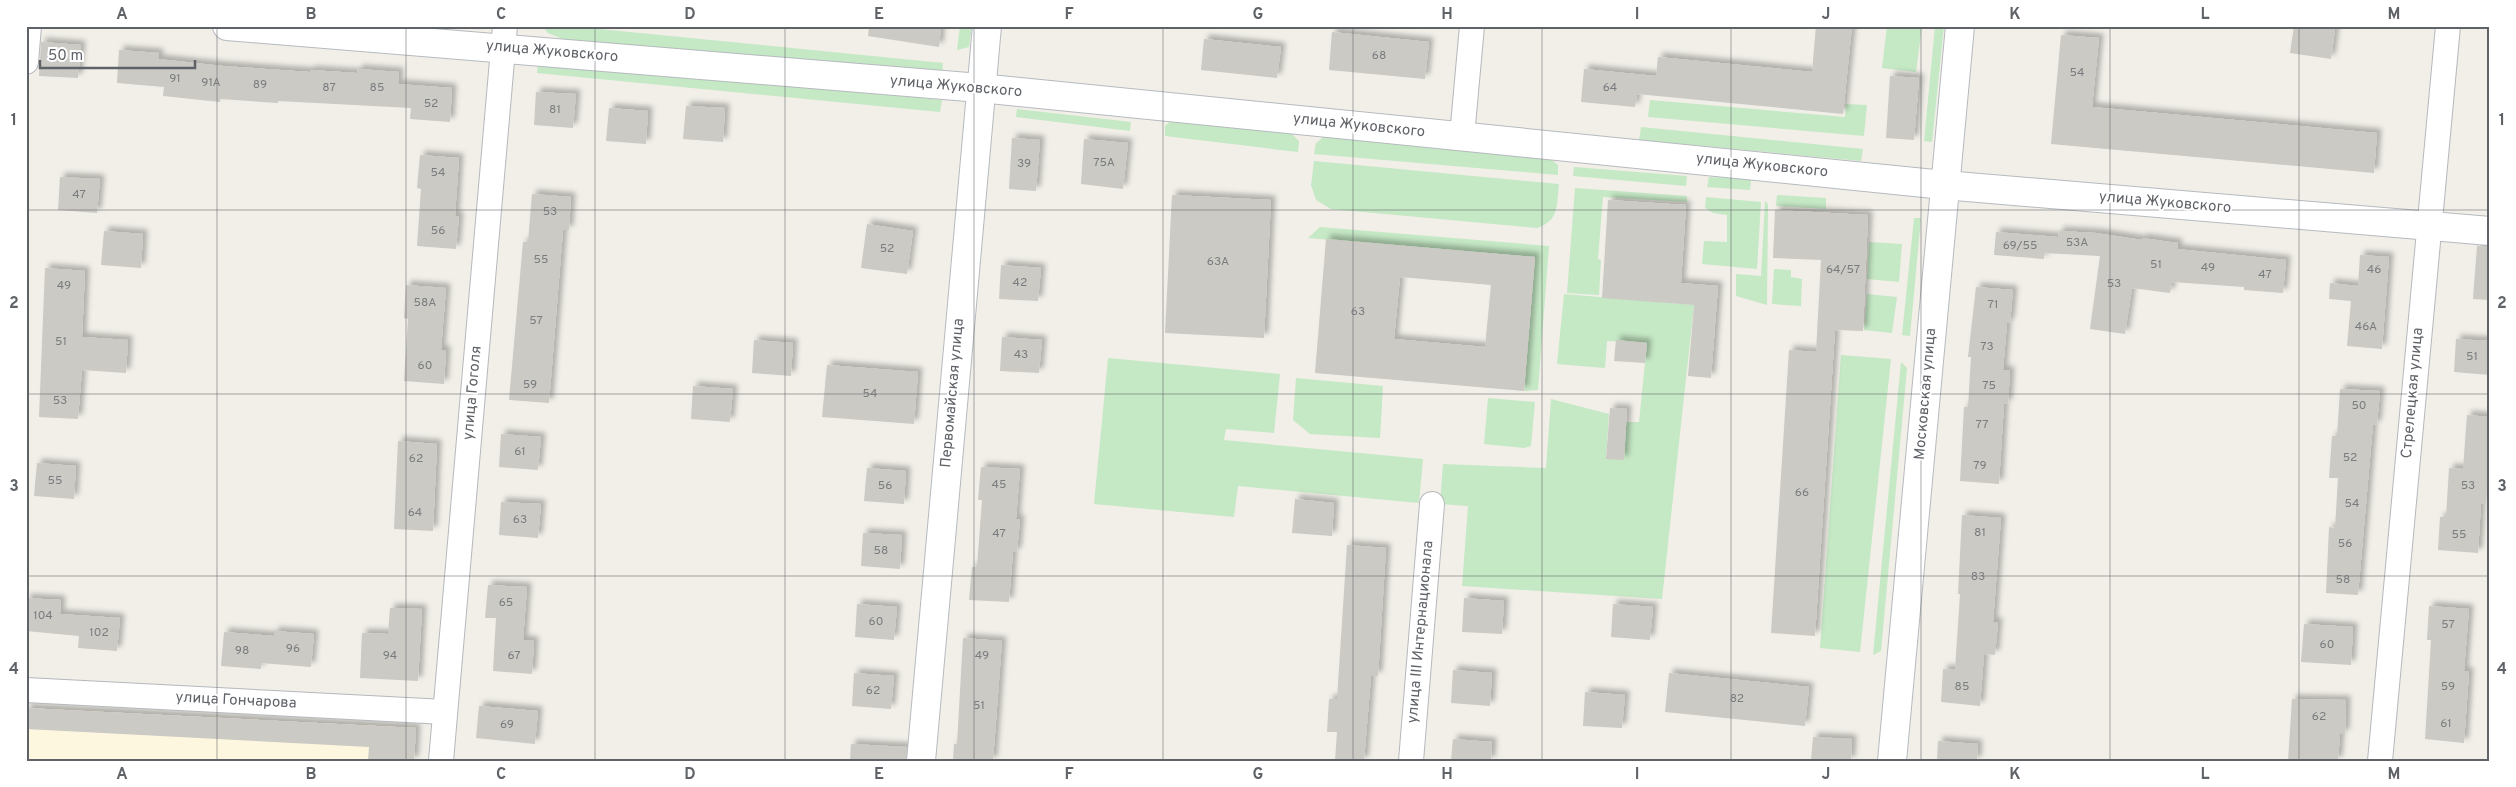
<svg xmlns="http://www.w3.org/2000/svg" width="2516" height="787" font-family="Overpass,sans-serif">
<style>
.commercial{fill:#fef7e0}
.green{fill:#c5e8c5}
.building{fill:#cccac5;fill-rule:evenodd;filter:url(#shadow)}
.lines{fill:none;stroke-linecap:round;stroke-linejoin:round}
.street-casing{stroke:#b5b8bc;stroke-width:26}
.secondary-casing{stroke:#b6babf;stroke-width:30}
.street{stroke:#fff;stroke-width:24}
.secondary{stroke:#fff;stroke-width:28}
.grid{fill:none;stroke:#5f6368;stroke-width:1;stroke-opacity:0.55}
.labels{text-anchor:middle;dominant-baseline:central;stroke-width:4;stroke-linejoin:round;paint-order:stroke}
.number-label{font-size:12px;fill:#7a7d7f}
.street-label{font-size:15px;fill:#5f6368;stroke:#fff}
.neatline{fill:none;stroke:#5f6368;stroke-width:2}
.grid-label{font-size:16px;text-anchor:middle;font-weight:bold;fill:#5f6368}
</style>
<defs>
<filter id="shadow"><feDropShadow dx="4.5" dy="-4.5" stdDeviation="2.5" flood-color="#0004"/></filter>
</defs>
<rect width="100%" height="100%" fill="#f1efe8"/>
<polygon class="commercial" points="26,708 416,728 414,761 26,761"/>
<g class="green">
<polygon points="542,26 569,26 943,63 942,75 570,42 548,33"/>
<polygon points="960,26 972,26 969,47 957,50"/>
<polygon points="1887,26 1922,26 1916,72 1882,68"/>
<polygon points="1935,26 1944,26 1932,142 1924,141"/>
<polygon points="538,61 942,100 940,112 537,73"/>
<polygon points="1650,100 1845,117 1846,104 1867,105 1864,136 1648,117"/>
<polygon points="1017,109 1131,122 1130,131 1016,117"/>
<polygon points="1172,120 1291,133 1299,141 1298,152 1165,136 1165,126"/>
<polygon points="1641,127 1863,149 1861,161 1639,140"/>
<polygon points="1326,135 1548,157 1558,165 1558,175 1314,154 1316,143"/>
<path d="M1314,161L1559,184C1556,206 1560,220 1537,228L1331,209L1316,200L1311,185Z"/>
<polygon points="1574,167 1687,176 1686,186 1573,176"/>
<polygon points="1709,177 1751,179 1750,190 1707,187"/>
<polygon points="1575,188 1687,196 1687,202 1603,197 1598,259 1601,260 1599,295 1567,293"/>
<polygon points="1777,195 1826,198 1826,209 1776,206"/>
<polygon points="1706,197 1761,202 1757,269 1702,264 1704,241 1727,242 1727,215 1713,213 1705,208"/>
<polygon points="1765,201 1768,204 1767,305 1736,296 1736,274 1761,276"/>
<polygon points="1914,218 1921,218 1910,336 1902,335"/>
<polygon points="1320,227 1549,246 1538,390 1524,391 1535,257 1308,238"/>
<polygon points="1869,242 1902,244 1899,282 1867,279"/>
<polygon points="1774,269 1791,270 1791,277 1802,279 1801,306 1772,304"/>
<polygon points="1564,294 1694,305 1662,599 1462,586 1468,506 1440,504 1443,464 1546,468 1551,399 1609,414 1606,458 1624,460 1626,422 1639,422 1647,343 1607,341 1605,368 1557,364"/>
<polygon points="1867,294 1897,297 1892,333 1864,330"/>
<polygon points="1841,355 1891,359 1860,652 1820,648"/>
<polygon points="1108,358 1280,374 1274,433 1226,429 1224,440 1423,459 1419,503 1238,486 1234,517 1094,504"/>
<polygon points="1901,362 1907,368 1881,651 1873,655"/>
<polygon points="1296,378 1383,386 1380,438 1310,434 1293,420"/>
<polygon points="1488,398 1535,402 1531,446 1524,448 1484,444"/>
</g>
<g class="building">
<polygon points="869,26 941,26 939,47 868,36"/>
<polygon points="1816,26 1852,26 1843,114 1637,94 1635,107 1581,102 1584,69 1656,76 1658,57 1812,72"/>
<polygon points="2294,26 2335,29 2331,59 2290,53"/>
<polygon points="1332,32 1429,42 1425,79 1329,70"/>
<polygon points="2061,35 2099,38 2092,107 2377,133 2374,173 2051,144"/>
<polygon points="1204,39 1281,47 1277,78 1201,70"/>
<polygon points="41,42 81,45 78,78 39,76"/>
<polygon points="119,50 159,53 158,59 223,66 310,72 310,70 357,73 358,69 399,72 398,84 452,88 450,122 410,119 411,108 278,101 278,103 220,99 220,102 163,96 164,87 117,83"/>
<polygon points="1890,76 1919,78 1914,140 1886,138"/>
<polygon points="536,92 576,94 573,128 534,125"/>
<polygon points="686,106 725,108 723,142 683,139"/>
<polygon points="609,108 648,111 646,144 606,141"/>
<polygon points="1012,138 1040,140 1036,191 1009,189"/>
<polygon points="1084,139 1128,143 1123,189 1081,184"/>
<polygon points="420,155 459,158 455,216 459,216 456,249 417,246 421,189 417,188"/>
<polygon points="60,177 100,179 97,213 58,210"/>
<polygon points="532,194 571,197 569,230 563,230 549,403 509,400 523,242 528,242"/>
<polygon points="1172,195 1271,200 1264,338 1165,333"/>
<polygon points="1608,200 1686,205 1681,283 1718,286 1711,378 1688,376 1694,305 1602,298"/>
<polygon points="1775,210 1868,215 1863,331 1835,330 1815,636 1771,633 1789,350 1816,352 1821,260 1773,258"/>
<polygon points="867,224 913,231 907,274 861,268"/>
<polygon points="104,231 143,234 141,268 101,265"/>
<polygon points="2059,231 2096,233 2142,240 2142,238 2178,243 2177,249 2286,260 2283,293 2244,290 2244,287 2172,282 2170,293 2132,288 2125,334 2090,329 2100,256 2044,253 2044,259 1994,255 1996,232 2058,237"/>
<path d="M1326,239L1535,257L1524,391L1315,373ZM1400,277L1491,285L1485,347L1394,339Z"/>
<polygon points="2477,246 2490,246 2490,300 2473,299"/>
<polygon points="2360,255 2389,257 2382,349 2347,346 2351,301 2329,299 2330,283 2358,286"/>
<polygon points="1001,265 1041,268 1038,301 999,299"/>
<polygon points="45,268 85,271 82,337 128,340 126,373 82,370 78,419 39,417"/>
<polygon points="406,285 446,288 441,350 446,350 444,384 404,381 408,319 404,318"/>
<polygon points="1976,287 2013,290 2010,323 2007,323 2003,370 2010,371 2008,404 2004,403 1999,484 1960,481 1964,407 1968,407 1971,357 1968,357"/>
<polygon points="1002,337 1042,340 1039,373 1000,371"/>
<polygon points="2456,339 2490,341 2490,375 2454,372"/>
<polygon points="754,340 793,343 791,376 752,373"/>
<polygon points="1616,340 1647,343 1645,363 1614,361"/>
<polygon points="827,365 918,372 914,424 822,417"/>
<polygon points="693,386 733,389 730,422 691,419"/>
<polygon points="2340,389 2380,391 2377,425 2373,424 2358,595 2326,593 2329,527 2335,528 2338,478 2329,478 2332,436 2337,436"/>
<polygon points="1610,408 1627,409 1624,460 1606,459"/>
<polygon points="2467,415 2490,417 2486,504 2481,503 2478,553 2438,550 2440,517 2446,517 2449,468 2463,469"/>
<polygon points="501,434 541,437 538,470 499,467"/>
<polygon points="398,441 437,444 433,531 394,529"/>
<polygon points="37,463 76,466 74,499 34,496"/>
<polygon points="981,467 1020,469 1016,519 1020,519 1017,552 1013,552 1009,602 969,600 972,567 977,567 982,500 978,500"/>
<polygon points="867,468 906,471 904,504 864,501"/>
<polygon points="1295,499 1334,503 1332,536 1292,533"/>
<polygon points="501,502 541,504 538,538 499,535"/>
<polygon points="1962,515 2001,518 1993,622 1998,622 1995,655 1984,654 1980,706 1941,702 1943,669 1955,670 1960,594 1958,594"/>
<polygon points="863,533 902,535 900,569 861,566"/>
<polygon points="1347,545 1386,548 1378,676 1371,676 1364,761 1335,761 1337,732 1327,732 1329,699 1337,699"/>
<polygon points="488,585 527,587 523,640 534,641 532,674 493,671 496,618 485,618"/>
<polygon points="26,598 61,600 60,614 120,618 117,651 78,648 79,636 26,631"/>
<polygon points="1464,598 1504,601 1502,634 1462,632"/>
<polygon points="857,604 897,607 894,640 855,637"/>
<polygon points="1613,604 1653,607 1650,640 1611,637"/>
<polygon points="2429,606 2469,609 2464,671 2469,672 2464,743 2425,739 2431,640 2427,640"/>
<polygon points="390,608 422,609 418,681 360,678 362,633 388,634"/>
<polygon points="2304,624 2353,627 2351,665 2301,662"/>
<polygon points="274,631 314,634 311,667 261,663 261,669 221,666 224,632 274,636"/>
<polygon points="963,638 1002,641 993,761 953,761 954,744 957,744"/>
<polygon points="1453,670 1492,673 1490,706 1451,703"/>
<polygon points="854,673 894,676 891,709 852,706"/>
<polygon points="1669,673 1809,687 1805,726 1665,712"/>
<polygon points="1585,692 1625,695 1622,728 1583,726"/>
<polygon points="2292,699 2346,700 2345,734 2340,734 2338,761 2288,761"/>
<polygon points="479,706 538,711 535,744 476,738"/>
<polygon points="26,708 416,728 414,761 368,761 369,747 26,729"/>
<polygon points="1813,737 1852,739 1851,761 1811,761"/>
<polygon points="1453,739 1492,742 1491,761 1451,761"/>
<polygon points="1938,741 1978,744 1977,761 1937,761"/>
<polygon points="851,744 907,747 906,761 850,761"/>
</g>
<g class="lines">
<defs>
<g id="street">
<polyline points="26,62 29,26"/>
<polyline points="1462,136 1472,26"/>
<polyline points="26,690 445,712"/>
<polyline points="441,761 505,26"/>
<polyline points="1411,761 1432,504"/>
<polyline points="2380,761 2448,26"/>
</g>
<g id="secondary">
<polyline points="227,26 980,88 1944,185 2490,231"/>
<polyline points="921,761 987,26"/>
<polyline points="1892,761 1960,26"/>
</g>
</defs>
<use href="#street" class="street-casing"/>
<use href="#secondary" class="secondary-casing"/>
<use href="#street" class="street"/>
<use href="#secondary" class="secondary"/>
</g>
<path class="grid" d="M217,26V761M406,26V761M595,26V761M785,26V761M974,26V761M1163,26V761M1353,26V761M1542,26V761M1731,26V761M1921,26V761M2110,26V761M2299,26V761M26,210H2490M26,394H2490M26,576H2490"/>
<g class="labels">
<g class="number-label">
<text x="1379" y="56">68</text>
<text x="2077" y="73">54</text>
<text x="175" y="79">91</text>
<text x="211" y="83">91А</text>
<text x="260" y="85">89</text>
<text x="329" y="88">87</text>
<text x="377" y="88">85</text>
<text x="1610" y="88">64</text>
<text x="431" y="104">52</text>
<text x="555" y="110">81</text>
<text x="1104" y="163">75А</text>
<text x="1024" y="164">39</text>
<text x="438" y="173">54</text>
<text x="79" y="195">47</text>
<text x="550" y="212">53</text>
<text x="438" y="231">56</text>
<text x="2077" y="243">53А</text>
<text x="2020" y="246">69/55</text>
<text x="887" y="249">52</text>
<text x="541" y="260">55</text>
<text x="1218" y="262">63А</text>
<text x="2156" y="265">51</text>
<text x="2208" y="268">49</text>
<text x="1843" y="270">64/57</text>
<text x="2374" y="270">46</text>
<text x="2265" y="275">47</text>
<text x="1020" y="283">42</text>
<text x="2114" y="284">53</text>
<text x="64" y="286">49</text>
<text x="425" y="303">58А</text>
<text x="1993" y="305">71</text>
<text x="1358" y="312">63</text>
<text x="536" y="321">57</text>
<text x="2366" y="327">46А</text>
<text x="61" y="342">51</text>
<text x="1987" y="347">73</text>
<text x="1021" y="355">43</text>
<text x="2472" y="357">51</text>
<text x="425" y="366">60</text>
<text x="530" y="385">59</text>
<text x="1989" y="386">75</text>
<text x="870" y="394">54</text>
<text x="60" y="401">53</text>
<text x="2359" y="406">50</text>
<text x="1982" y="425">77</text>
<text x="520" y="452">61</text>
<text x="2350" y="458">52</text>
<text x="416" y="459">62</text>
<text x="1980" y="466">79</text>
<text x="55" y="481">55</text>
<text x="999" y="485">45</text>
<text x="885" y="486">56</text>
<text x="2468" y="486">53</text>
<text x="1802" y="493">66</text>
<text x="2352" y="504">54</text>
<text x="415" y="513">64</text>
<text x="520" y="520">63</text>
<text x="1980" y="533">81</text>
<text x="999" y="534">47</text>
<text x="2459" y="535">55</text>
<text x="2345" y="544">56</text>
<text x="881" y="551">58</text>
<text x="1978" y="577">83</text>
<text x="2343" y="580">58</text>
<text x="506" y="603">65</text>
<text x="43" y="616">104</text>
<text x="876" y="622">60</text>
<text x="2448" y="625">57</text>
<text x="99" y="633">102</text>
<text x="2327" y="645">60</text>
<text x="293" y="649">96</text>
<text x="242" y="651">98</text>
<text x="390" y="656">94</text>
<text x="514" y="656">67</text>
<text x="982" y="656">49</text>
<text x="1962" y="687">85</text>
<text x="2448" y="687">59</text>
<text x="873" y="691">62</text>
<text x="1737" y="699">82</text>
<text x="979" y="706">51</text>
<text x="2319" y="717">62</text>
<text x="2446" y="724">61</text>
<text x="507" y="725">69</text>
</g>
<g class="street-label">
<text transform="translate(552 52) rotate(5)">улица Жуковского</text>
<text transform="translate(956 87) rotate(5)">улица Жуковского</text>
<text transform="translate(1359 126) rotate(6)">улица Жуковского</text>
<text transform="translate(1762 166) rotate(6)">улица Жуковского</text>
<text transform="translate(2165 203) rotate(5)">улица Жуковского</text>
<text transform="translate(473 393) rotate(-85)">улица Гоголя</text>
<text transform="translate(953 393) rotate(-85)">Первомайская улица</text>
<text transform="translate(2413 393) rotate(-85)">Стрелецкая улица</text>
<text transform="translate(1926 394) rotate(-85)">Московская улица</text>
<text transform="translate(1421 632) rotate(-85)">улица III Интернационала</text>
<text transform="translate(236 701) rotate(3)">улица Гончарова</text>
</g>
</g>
<rect width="2516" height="787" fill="none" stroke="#ffffff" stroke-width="55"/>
<path d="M40 60v8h155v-8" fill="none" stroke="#5f6368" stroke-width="2.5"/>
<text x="48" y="60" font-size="15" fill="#5f6368" stroke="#ffffff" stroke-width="4" paint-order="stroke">50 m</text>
<rect x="28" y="28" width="2460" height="732" class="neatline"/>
<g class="grid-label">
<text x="122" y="19">A</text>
<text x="311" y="19">B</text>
<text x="501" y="19">C</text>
<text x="690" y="19">D</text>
<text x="879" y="19">E</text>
<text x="1069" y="19">F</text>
<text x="1258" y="19">G</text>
<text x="1447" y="19">H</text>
<text x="1637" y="19">I</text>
<text x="1826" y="19">J</text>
<text x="2015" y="19">K</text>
<text x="2205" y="19">L</text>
<text x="2394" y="19">M</text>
<text x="14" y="125">1</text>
<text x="2502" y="125">1</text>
<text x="14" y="308">2</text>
<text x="2502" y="308">2</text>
<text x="14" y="491">3</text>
<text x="2502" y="491">3</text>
<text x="14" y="674">4</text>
<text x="2502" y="674">4</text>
<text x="122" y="779">A</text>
<text x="311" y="779">B</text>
<text x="501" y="779">C</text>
<text x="690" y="779">D</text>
<text x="879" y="779">E</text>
<text x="1069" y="779">F</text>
<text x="1258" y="779">G</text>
<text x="1447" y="779">H</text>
<text x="1637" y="779">I</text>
<text x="1826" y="779">J</text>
<text x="2015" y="779">K</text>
<text x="2205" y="779">L</text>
<text x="2394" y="779">M</text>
</g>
</svg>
